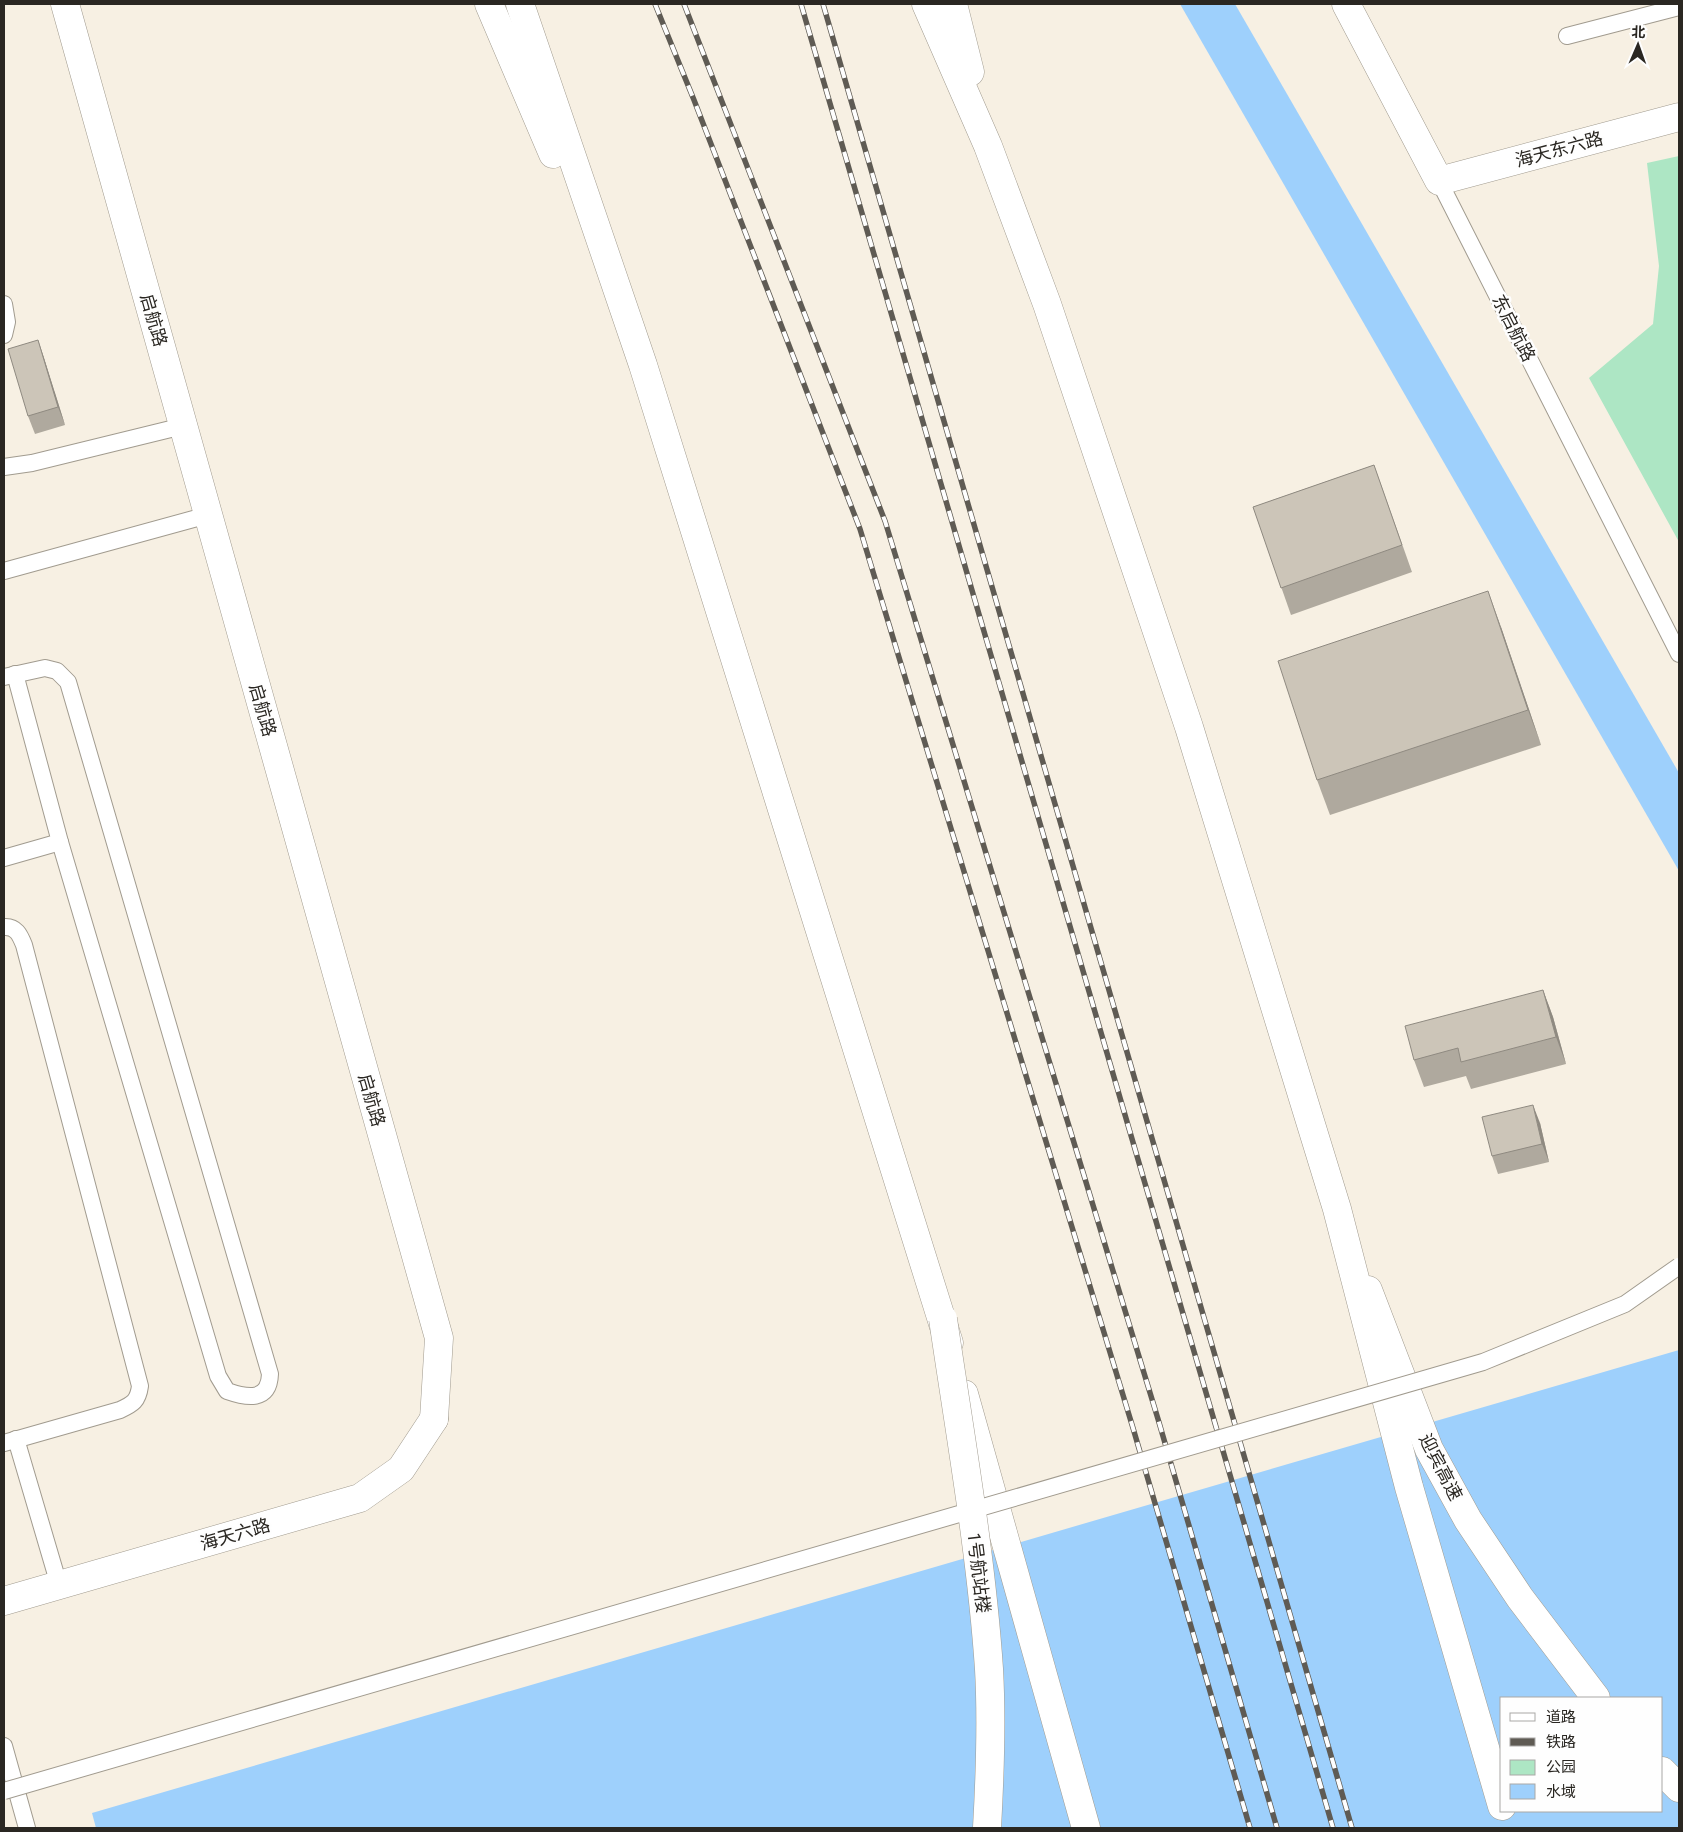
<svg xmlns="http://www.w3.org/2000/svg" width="1683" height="1832" font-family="'Roboto Condensed','Noto Sans SC',sans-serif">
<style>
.green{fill:#ade6c4}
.water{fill:#9ed0fc;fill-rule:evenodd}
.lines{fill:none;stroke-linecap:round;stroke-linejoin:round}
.lane-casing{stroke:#a19b8f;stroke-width:18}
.street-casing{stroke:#a19b8f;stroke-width:29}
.secondary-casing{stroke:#a19b8f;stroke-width:29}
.primary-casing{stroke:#a19b8f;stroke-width:29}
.highway-casing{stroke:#a19b8f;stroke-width:29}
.lane{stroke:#fff;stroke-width:16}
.street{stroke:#fff;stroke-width:28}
.secondary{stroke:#fff;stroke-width:28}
.primary{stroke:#fff;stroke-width:28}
.highway{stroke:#fff;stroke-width:28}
.rail-casing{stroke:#5f5b54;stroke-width:5.5}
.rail{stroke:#fefefe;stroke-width:4;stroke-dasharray:11;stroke-linecap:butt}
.lane-bridge-casing{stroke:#a19b8f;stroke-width:18;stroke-linecap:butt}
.primary-bridge-casing{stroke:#a19b8f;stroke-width:29;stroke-linecap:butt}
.lane-bridge{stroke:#fff;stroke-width:16}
.primary-bridge{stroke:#fff;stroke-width:28}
.wall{fill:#afa99e}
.shaded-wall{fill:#8f8a81}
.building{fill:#ccc5b8;stroke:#8f8a81}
.labels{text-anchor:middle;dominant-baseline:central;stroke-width:5;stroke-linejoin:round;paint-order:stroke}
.street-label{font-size:18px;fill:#2a2722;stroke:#fefefe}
</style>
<rect width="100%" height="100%" fill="#f7f0e3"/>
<polygon class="green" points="1679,156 1679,542 1589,378 1653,324 1659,266 1647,163"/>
<g class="water">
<polygon points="1180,4 1235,4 1679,773 1679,871"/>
<path d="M1679,1350V1828H96L92,1813ZM1502,1698H1662V1811H1502Z"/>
</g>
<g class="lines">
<defs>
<g id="lane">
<polyline points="1567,36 1679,7"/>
<polyline points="1439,181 1679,654"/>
<polyline points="4,304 7,322 4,335"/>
<polyline points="4,467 32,463 183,426"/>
<polyline points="4,571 208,515"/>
<path d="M4,677L45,668L57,671L68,682L270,1374C269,1402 247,1398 227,1391L218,1376L60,842"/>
<polyline points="4,858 60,842 15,674"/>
<path d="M4,927C16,926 20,935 24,945L140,1386C138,1401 133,1404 120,1410L4,1443"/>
<polyline points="16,1439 59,1585"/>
<polyline points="4,1746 27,1828"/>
</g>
<g id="street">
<polyline points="1346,4 1439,181 1679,117"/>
<polyline points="4,1601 360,1498 401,1469 434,1419"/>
</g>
<polyline id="secondary" points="65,4 439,1338 434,1419"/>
<g id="primary">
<polyline points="1368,1290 1429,1449 1468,1520 1520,1598 1596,1698"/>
<polyline points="1662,1771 1679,1788"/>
</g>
<g id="highway">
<polyline points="489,4 553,154"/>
<polyline points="520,4 643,365 949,1343"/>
<polyline points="926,4 988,146 1047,304 1189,727 1337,1209 1409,1487 1502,1806"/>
<polyline points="953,4 970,72"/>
<polyline points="964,1394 1086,1828"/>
</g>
</defs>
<use href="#lane" class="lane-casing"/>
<use href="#street" class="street-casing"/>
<use href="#secondary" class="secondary-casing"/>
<use href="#primary" class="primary-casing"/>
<use href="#highway" class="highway-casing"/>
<use href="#lane" class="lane"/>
<use href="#street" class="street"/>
<use href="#secondary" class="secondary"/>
<use href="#primary" class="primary"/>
<use href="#highway" class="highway"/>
<defs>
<g id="rail">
<polyline points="655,4 694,100 860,529 1133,1428 1250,1828"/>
<polyline points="684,4 885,521 1158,1419 1277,1828"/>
<polyline points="801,4 1333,1828"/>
<polyline points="823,4 1352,1828"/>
</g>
</defs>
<use href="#rail" class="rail-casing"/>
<use href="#rail" class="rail"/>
<defs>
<polyline id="lane-bridge" points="4,1791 1483,1362 1625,1304 1679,1266"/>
<path id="primary-bridge" d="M943,1319C960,1435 981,1552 989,1669C992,1722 990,1775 987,1828"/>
</defs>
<use href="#lane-bridge" class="lane-bridge-casing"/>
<use href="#primary-bridge" class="primary-bridge-casing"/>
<use href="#lane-bridge" class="lane-bridge"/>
<use href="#primary-bridge" class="primary-bridge"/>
</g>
<g class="wall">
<polygon points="38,340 44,358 65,425 35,434 28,416"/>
<polygon points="1374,465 1412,572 1291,615 1253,507"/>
<polygon points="1501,627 1541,745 1330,815 1317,780"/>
<polygon points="1543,990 1553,1017 1566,1064 1471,1089 1466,1076 1424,1087 1414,1060"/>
<polygon points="1540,1123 1549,1162 1498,1174 1492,1156"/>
</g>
<g class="shaded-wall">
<polygon points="38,340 44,358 65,425 58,407"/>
<polygon points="1488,591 1501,627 1541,745 1528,710"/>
<polygon points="1543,990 1553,1017 1566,1064 1556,1037"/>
<polygon points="1533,1105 1540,1123 1549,1162 1542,1144"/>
</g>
<g class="building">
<polygon points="38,340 58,407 28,416 8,349"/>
<polygon points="1374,465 1402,545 1281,588 1253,507"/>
<polygon points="1488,591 1528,710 1317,780 1278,661"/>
<polygon points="1543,990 1556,1037 1461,1062 1458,1048 1414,1060 1405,1026"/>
<polygon points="1533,1105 1542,1144 1492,1156 1482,1117"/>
</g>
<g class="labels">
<g class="street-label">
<text transform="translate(1559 149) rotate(-15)">海天东六路</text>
<text transform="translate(154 320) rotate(74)">启航路</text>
<text transform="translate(1514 328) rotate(63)">东启航路</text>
<text transform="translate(263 710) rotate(74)">启航路</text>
<text transform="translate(372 1100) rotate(74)">启航路</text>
<text transform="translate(1441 1467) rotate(63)">迎宾高速</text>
<text transform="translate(235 1534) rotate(-16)">海天六路</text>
<text transform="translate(979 1573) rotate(83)">1号航站楼</text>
</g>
</g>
<rect width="1683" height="1832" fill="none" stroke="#2a2722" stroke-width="10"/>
<rect x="1500" y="1697" width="162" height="115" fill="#fefefe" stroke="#a9a8a6"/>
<rect x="1510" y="1713" width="25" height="8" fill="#ffffff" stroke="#a9a8a6"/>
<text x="1546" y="1722" font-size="15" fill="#2a2722">道路</text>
<rect x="1510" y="1738" width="25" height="8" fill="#5f5b54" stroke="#a9a8a6"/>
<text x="1546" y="1747" font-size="15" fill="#2a2722">铁路</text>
<rect x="1510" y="1760" width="25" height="15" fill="#ade6c4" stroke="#a9a8a6"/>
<text x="1546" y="1772" font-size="15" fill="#2a2722">公园</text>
<rect x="1510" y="1784" width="25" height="15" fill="#9ed0fc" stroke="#a9a8a6"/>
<text x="1546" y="1797" font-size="15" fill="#2a2722">水域</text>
<g transform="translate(1638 45) rotate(2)" stroke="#fefefe" stroke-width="4" paint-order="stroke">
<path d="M0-4L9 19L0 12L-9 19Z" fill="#2a2722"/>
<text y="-8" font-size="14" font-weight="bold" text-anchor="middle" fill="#2a2722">北</text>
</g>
</svg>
